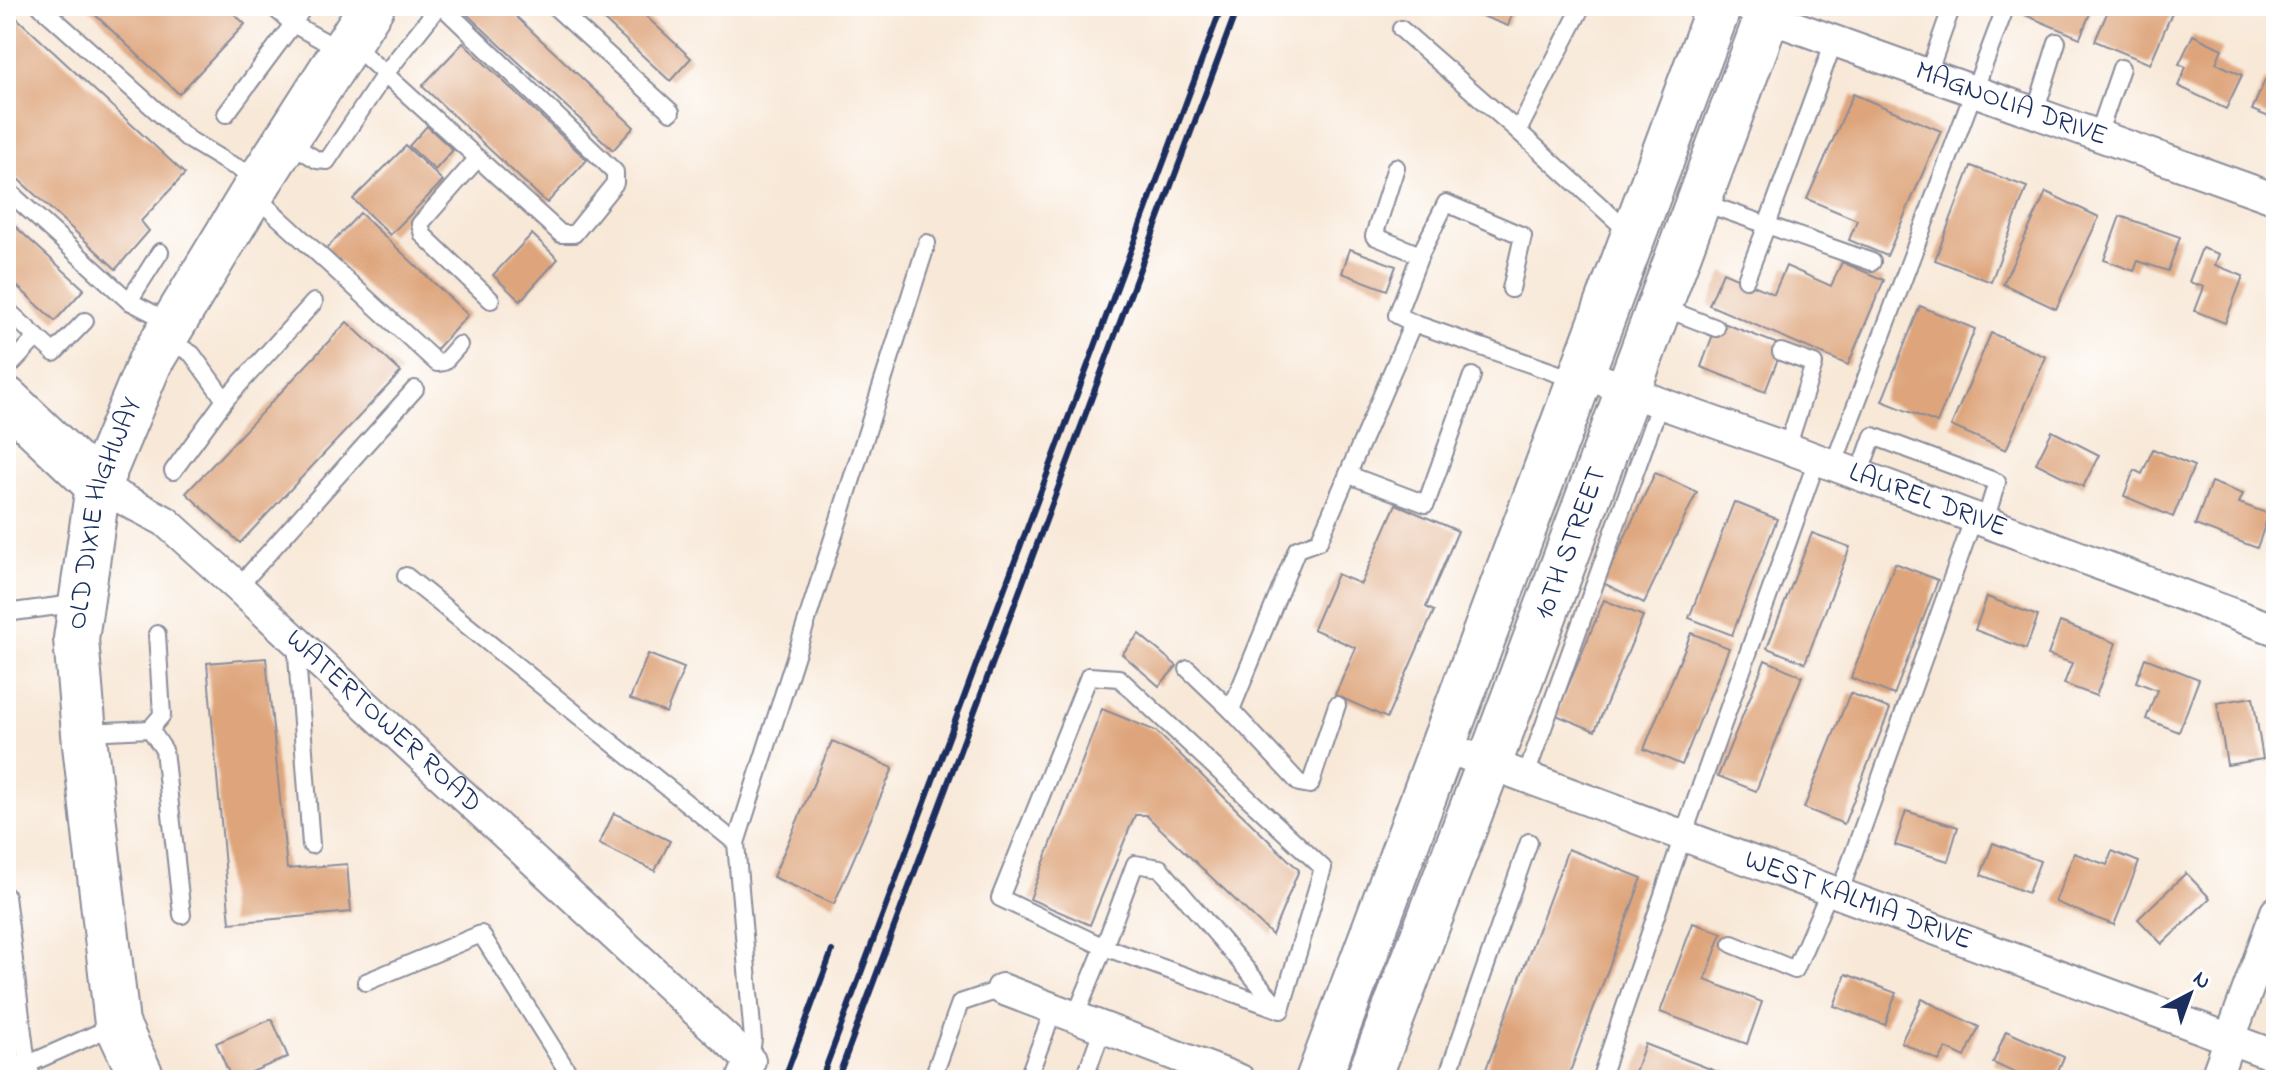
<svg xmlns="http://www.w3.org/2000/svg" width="2282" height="1086" font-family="'Indie Flower',sans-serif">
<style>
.building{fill:#dea57b}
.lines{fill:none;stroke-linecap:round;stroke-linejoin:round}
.lane-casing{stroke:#8a8c9a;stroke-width:20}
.street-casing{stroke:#8a8c9a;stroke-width:34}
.secondary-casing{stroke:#8a8c9a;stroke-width:48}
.lane{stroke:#fff;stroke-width:16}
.street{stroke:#fff;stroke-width:30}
.secondary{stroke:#fff;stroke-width:44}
.rail{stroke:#1b2f5e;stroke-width:6}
.labels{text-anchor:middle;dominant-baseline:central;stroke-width:7;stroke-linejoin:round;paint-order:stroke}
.street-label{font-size:28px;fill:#1b2f5e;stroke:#fff}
</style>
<rect width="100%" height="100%" fill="#fff"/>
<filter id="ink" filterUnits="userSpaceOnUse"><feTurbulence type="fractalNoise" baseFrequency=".0125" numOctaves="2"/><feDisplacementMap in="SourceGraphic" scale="16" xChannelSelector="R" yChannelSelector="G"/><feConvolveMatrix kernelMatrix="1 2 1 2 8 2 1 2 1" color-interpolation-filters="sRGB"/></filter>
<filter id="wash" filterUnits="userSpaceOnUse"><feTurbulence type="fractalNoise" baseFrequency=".006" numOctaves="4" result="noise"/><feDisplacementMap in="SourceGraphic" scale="32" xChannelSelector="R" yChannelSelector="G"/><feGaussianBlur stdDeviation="1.8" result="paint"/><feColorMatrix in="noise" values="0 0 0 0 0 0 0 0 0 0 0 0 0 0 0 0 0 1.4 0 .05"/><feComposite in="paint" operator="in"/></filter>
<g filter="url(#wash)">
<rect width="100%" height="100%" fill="#f8e8d7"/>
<g id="blocks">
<g class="building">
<polygon points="86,6 226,6 245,24 179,94"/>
<polygon points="458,6 505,6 634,127 613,150"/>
<polygon points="589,6 635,6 691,58 670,81"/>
<polygon points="1456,6 1515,6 1508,26"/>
<polygon points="2029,6 2093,6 2080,38 2025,15"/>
<polygon points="2110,6 2175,6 2150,64 2095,41"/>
<polygon points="6,8 185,174 141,221 149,231 116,269 6,168"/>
<polygon points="2193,35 2222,49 2216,63 2242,75 2226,109 2178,86 2186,67 2179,64"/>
<polygon points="463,43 587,160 547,203 422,86"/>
<polygon points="2265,80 2276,85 2276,120 2252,110"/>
<polygon points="1853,94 1941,131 1887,256 1849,240 1857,220 1807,199"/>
<polygon points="427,126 453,150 435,170 409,146"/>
<polygon points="406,146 443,181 390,235 353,199"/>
<polygon points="1971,166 2027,187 1991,282 1935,260"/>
<polygon points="2046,192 2099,217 2056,309 2003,284"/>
<polygon points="360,213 468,315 435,351 326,249"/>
<polygon points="2120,216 2180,237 2168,271 2138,261 2134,271 2104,260"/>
<polygon points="6,218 84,289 55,321 6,276"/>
<polygon points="532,234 558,259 520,301 493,275"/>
<polygon points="2202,248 2219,254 2215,265 2243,276 2225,323 2195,311 2204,287 2189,282"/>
<polygon points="1350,249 1396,266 1387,290 1342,273"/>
<polygon points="1842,262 1884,280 1848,365 1709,305 1723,272 1774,294 1786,266 1831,286"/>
<polygon points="1920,306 1975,329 1937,423 1882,401"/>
<polygon points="1718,321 1783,346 1765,392 1701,367"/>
<polygon points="347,322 401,372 240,543 186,493"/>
<polygon points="1991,333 2046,357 2006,450 1951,426"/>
<polygon points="2052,431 2099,455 2083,487 2036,463"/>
<polygon points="2153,449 2194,466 2173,517 2124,496 2134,470 2142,474"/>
<polygon points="1655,473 1697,492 1644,603 1603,583"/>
<polygon points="2211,482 2243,494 2239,503 2269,514 2257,548 2195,525"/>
<polygon points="1734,502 1777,519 1732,635 1689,618"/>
<polygon points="1396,504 1458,531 1426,607 1434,611 1387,718 1335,695 1356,648 1313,629 1337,574 1361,584"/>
<polygon points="1812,533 1850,547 1805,663 1767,648"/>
<polygon points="1895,563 1938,580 1894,695 1851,678"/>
<polygon points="1987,597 2038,616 2026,649 1975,630"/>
<polygon points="1604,600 1643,616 1595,731 1556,715"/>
<polygon points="2060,622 2116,643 2096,696 2064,684 2072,663 2048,655"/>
<polygon points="1691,633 1729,648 1682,765 1644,749"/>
<polygon points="1139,634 1177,666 1159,686 1122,654"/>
<polygon points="648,654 684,668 666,713 630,699"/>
<polygon points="266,658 287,869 347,864 351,912 230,923 207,663"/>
<polygon points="2145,658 2199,679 2179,732 2146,719 2157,690 2136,682"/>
<polygon points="1765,660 1802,676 1756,791 1718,776"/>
<polygon points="1850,693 1890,709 1844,824 1804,808"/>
<polygon points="2253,697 2263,759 2227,765 2217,703"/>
<polygon points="1102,709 1156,731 1299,870 1272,935 1146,815 1135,815 1090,925 1030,899"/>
<polygon points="832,741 893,768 834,904 773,877"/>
<polygon points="1906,811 1958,827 1948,861 1895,845"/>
<polygon points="614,813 670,841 655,871 599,844"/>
<polygon points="1993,843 2040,861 2028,893 1981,875"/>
<polygon points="1568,849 1642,878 1567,1080 1482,1080"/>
<polygon points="2112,851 2139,862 2114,925 2055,902 2074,853 2107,865"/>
<polygon points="2186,873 2210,898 2162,944 2138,919"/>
<polygon points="1693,923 1722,933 1705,980 1762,1002 1747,1044 1660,1012"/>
<polygon points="1846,974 1896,993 1885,1025 1834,1006"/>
<polygon points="1922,999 1979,1027 1965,1057 1946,1048 1939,1061 1901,1042"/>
<polygon points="272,1019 288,1057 232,1080 216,1043"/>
<polygon points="2006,1031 2064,1057 2054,1080 2031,1080 1993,1063"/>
<polygon points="1645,1044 1739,1080 1632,1080"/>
</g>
</g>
</g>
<g filter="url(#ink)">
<use href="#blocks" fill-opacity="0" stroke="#8a8c9a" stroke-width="2"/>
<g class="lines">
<defs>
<g id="lane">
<polyline points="40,6 188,139 226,162 261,179"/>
<polyline points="272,6 293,24 342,51"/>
<polyline points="554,6 671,112"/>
<polyline points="1401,29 1518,131 1582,6"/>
<polyline points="351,43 561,234 574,234 615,183 615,172 442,6"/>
<polyline points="1928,74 1952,6"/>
<polyline points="2035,113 2057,42"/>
<polyline points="226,114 293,24 304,6"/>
<polyline points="1518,131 1631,234"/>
<polyline points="2098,135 2121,68"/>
<polyline points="287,141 317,160 327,161 385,74 439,6"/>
<polyline points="478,158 420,224 423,235 491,300"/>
<polyline points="1396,167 1374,236 1420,255"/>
<polyline points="6,189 129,301 172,323"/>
<polyline points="253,194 437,363 444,362 459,345"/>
<polyline points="1701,202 1767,225 1834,41"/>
<polyline points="1746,279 1767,225 1872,262"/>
<polyline points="129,301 160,252"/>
<polyline points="1662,307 1716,328"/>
<polyline points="6,309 54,353 85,321"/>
<polyline points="1413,323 1397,315 1420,255 1446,203 1523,236 1511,289"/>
<polyline points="167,339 192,354 225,400 173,471"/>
<polyline points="1781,352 1814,364 1787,448"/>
<polyline points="6,370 37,337"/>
<polyline points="225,400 314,302"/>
<polyline points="1833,466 2006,6"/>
<polyline points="1349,475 1426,504 1472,376"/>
<polyline points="1859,475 1873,436 1997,482 1985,521"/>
<polyline points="406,576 736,843 753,1039 750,1061"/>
<polyline points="238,587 415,389"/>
<polyline points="6,613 80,603"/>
<polyline points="296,643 311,845"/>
<polyline points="1188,669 1231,710"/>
<polyline points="1337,705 1310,785 1299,783 1231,710 1297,549 1319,541 1413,323 1576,380"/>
<polyline points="150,729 162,715 157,634"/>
<polyline points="86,732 150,729 164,750 182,915"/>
<polyline points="1525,778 1660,403"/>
<polyline points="736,843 927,243"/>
<polyline points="1839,894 1974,517"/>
<polyline points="6,896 27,1065 34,1080"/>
<polyline points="1732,944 1795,970 1830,890"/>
<polyline points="366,982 481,934 573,1080"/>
<polyline points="1075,1017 1104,947 1281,1010 1323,868 1119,678 1089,676 1000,898 1104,947 1135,864 1160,868 1281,1010"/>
<polyline points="6,1074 116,1025"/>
<polyline points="932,1080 960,1003 1002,989"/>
<polyline points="1027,1080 1054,1009"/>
<polyline points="1084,1080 1103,1027"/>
<polyline points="1446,1080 1529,842"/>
<polyline points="1600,1080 1683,836 1817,460"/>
</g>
<g id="street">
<path id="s1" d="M1747,6L1787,24L2276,199"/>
<path id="s2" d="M1581,372L1660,403L1787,448L2276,630"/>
<path id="s3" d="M98,486L165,521L238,587L750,1061L742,1080"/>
<path id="s4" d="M1442,746L2276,1056"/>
<polyline points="1002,989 1240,1080"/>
<polyline points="2215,1080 2276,912"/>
</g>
<g id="secondary">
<polyline points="6,399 98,486"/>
<path id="s5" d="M143,1080L117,1024L85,745L76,639L98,486L150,362L261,179L372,6"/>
<polyline points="1318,1080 1719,6"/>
<path id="s6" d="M1368,1080L1489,764L1771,6"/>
</g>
</defs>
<use href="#lane" class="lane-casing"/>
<use href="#street" class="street-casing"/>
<use href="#secondary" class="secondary-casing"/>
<use href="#lane" class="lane"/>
<use href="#street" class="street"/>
<use href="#secondary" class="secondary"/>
<g class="rail">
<polyline points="784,1080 832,951"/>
<polyline points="821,1080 1222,6"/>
<polyline points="837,1080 1238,6"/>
</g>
</g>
</g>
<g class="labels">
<g class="street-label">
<text stroke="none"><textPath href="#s1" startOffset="282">MAGNOLIA DRIVE</textPath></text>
<text stroke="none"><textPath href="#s2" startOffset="370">LAUREL DRIVE</textPath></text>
<text stroke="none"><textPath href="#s5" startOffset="578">OLD DIXIE HIGHWAY</textPath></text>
<text stroke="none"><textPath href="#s6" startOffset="574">10TH STREET</textPath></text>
<text stroke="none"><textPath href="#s3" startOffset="372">WATERTOWER ROAD</textPath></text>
<text stroke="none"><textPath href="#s4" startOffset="444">WEST KALMIA DRIVE</textPath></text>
</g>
</g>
<rect width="2282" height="1086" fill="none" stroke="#fff" stroke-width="32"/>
<g transform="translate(2190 994) rotate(41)" stroke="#ffffff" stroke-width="6" paint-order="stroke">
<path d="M0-6L14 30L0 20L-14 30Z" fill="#1b2f5e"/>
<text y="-12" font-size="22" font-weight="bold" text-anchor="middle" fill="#1b2f5e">N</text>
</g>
</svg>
